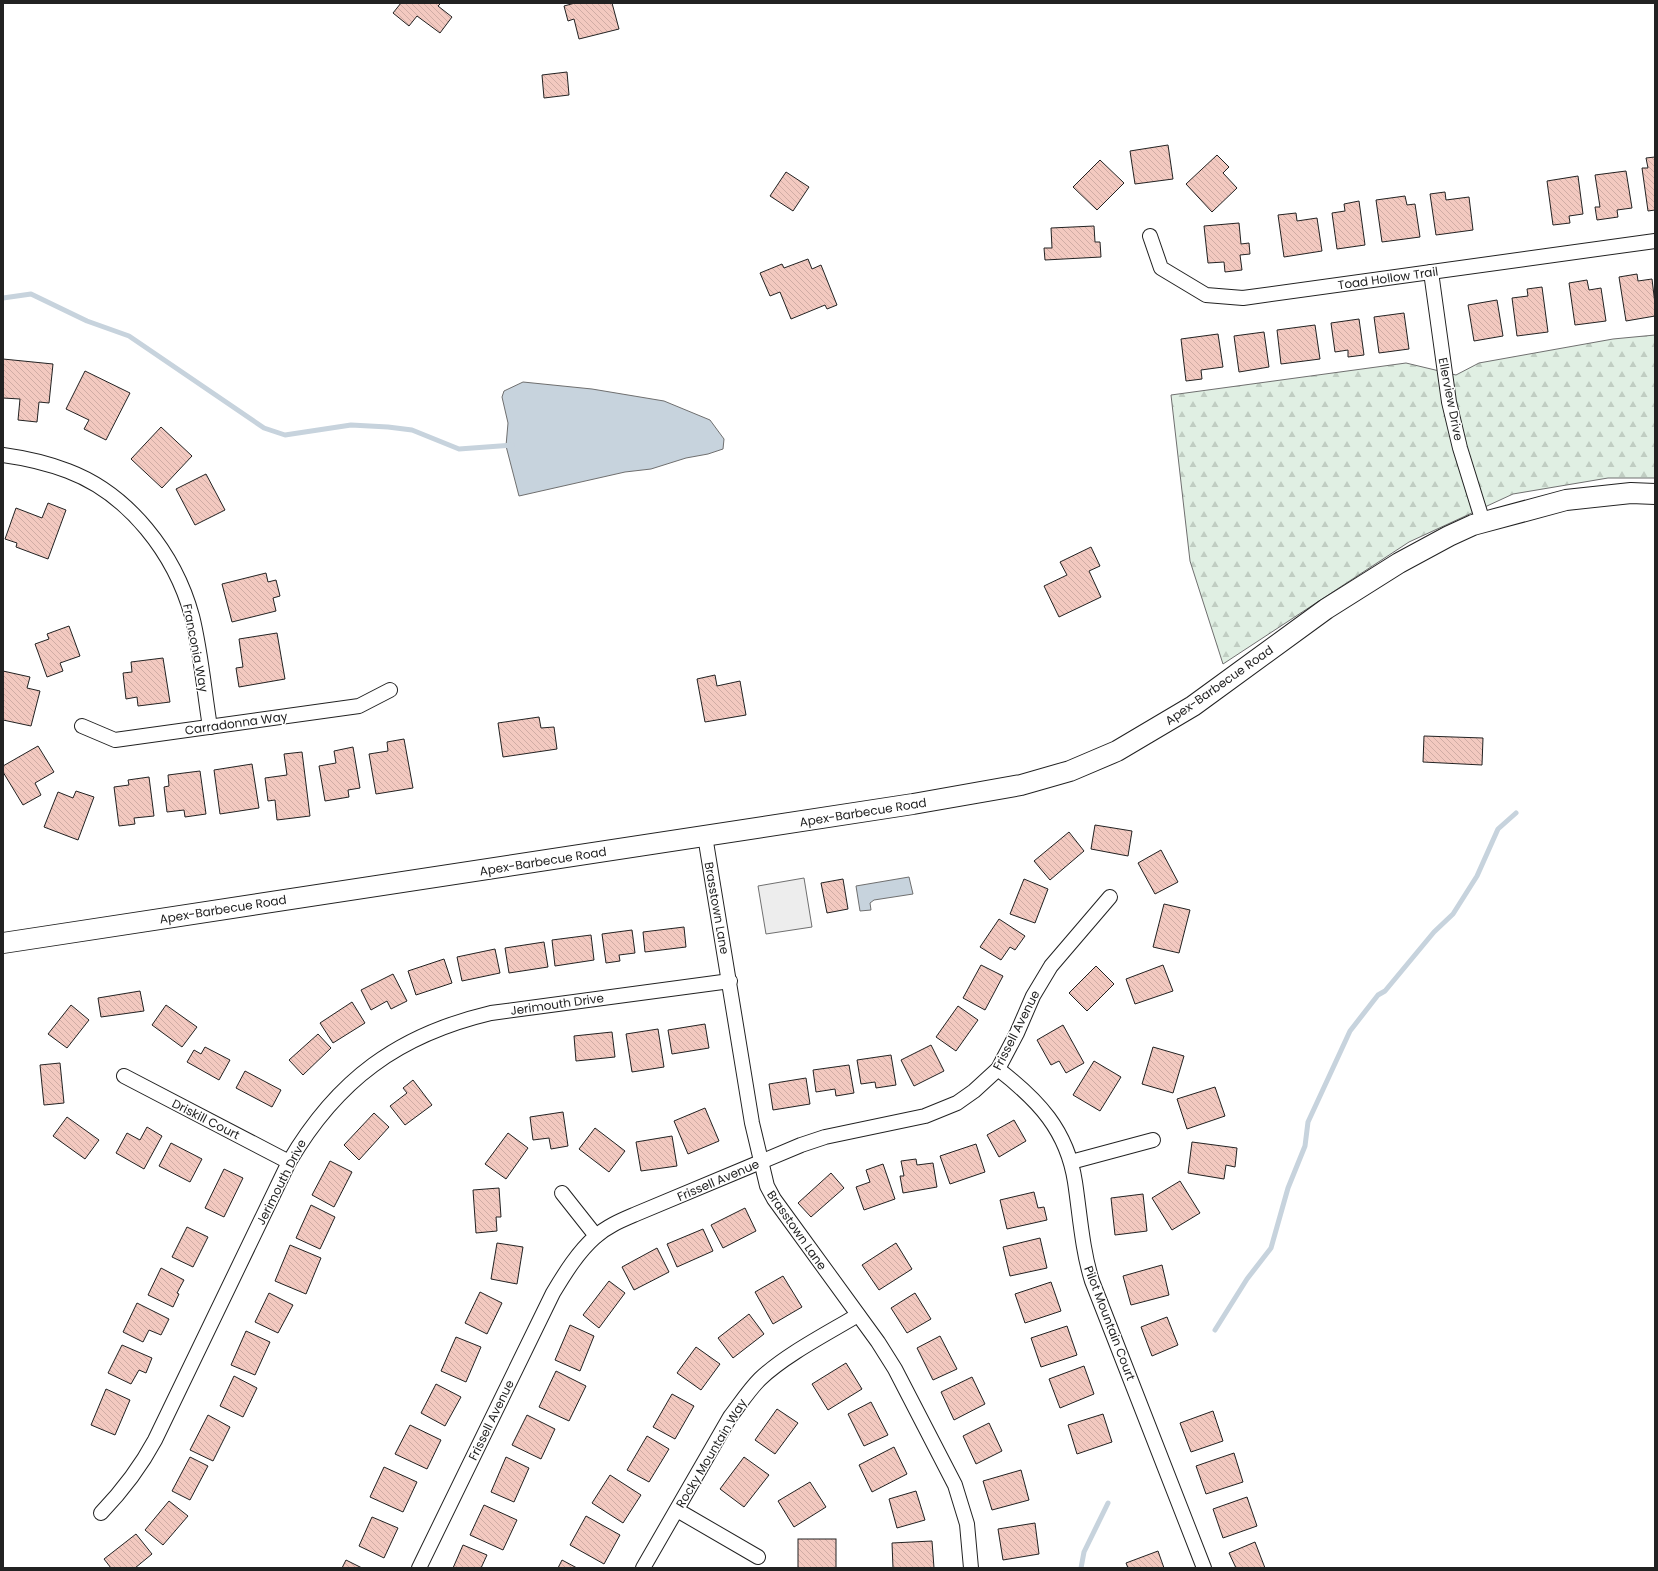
<svg xmlns="http://www.w3.org/2000/svg" width="1658" height="1571" font-family="Poppins,sans-serif">
<style>
.forest{fill:url(#forest-firs);stroke:#6f6f6f}
.parking{fill:#ededed;stroke:#6f6f6f}
.water{fill:#c7d3dd;stroke:#6f6f6f}
.lines{fill:none;stroke-linecap:round;stroke-linejoin:round}
.stream{stroke:#c7d3dd;stroke-width:5}
.building{fill:url(#building-back-hatch);stroke:#222}
.street-casing{stroke:#222;stroke-width:16}
.secondary-casing{stroke:#222;stroke-width:22}
.street{stroke:#fff;stroke-width:14}
.secondary{stroke:#fff;stroke-width:20}
.labels{text-anchor:middle;dominant-baseline:central;stroke-width:3;stroke-linejoin:round;paint-order:stroke}
.street-label{font-size:12px;fill:#222;stroke:#fff}
</style>
<defs>
<pattern id="forest-firs" width="22" height="20" patternUnits="userSpaceOnUse"><rect width="22" height="20" fill="#e0efe3"/><path d="M5 1l3.5 6h-7zM16 11l3.5 6h-7z" fill="#c0cdc2"/></pattern>
<pattern id="building-back-hatch" width="6" height="6" patternUnits="userSpaceOnUse"><rect width="6" height="6" fill="#f3c9c0"/><path d="M-1 5l2 2M0 0l6 6M5-1l2 2" fill="none" stroke="#d0aca5"/></pattern>
</defs>
<rect width="100%" height="100%" fill="#fff"/>
<polygon class="forest" points="1655,335 1655,478 1608,478 1513,494 1409,542 1223,664 1190,561 1171,395 1406,363 1456,375 1479,363 1613,339"/>
<polygon class="parking" points="804,878 812,927 766,934 758,886"/>
<g class="water">
<polygon points="523,382 592,389 664,401 710,420 724,439 723,449 708,454 686,458 651,469 625,472 519,496 506,446 508,423 502,397 504,391"/>
<polygon points="909,877 913,894 874,900 870,903 871,910 860,911 856,886"/>
</g>
<g class="lines">
<g class="stream">
<polyline points="3,298 31,294 87,321 129,336 264,428 285,435 351,425 388,427 412,430 459,449 512,445"/>
<polyline points="1215,1330 1247,1279 1271,1248 1288,1188 1305,1146 1308,1122 1350,1031 1378,995 1385,991 1434,932 1453,914 1477,876 1498,829 1516,813"/>
<polyline points="1081,1568 1084,1552 1108,1503"/>
</g>
</g>
<g class="building">
<polygon points="401,3 441,3 438,6 452,17 440,33 417,16 409,26 393,13"/>
<polygon points="575,3 612,3 619,29 579,39 574,19 568,21 564,6"/>
<polygon points="567,72 569,95 544,98 542,75"/>
<polygon points="1168,145 1173,179 1135,184 1130,151"/>
<polygon points="1217,155 1229,167 1223,173 1237,188 1212,212 1186,184"/>
<polygon points="1655,157 1655,210 1648,211 1642,168 1648,168 1646,158"/>
<polygon points="1100,160 1124,183 1097,210 1073,187"/>
<polygon points="1626,171 1632,208 1617,210 1618,217 1597,220 1595,207 1600,207 1595,175"/>
<polygon points="786,172 809,187 793,211 770,196"/>
<polygon points="1578,176 1583,214 1569,216 1570,223 1553,225 1547,181"/>
<polygon points="1445,192 1446,200 1469,197 1473,230 1436,235 1430,194"/>
<polygon points="1405,196 1407,205 1415,204 1420,237 1382,242 1376,200"/>
<polygon points="1359,201 1365,245 1337,249 1332,213 1345,211 1344,204"/>
<polygon points="1296,213 1297,221 1317,218 1322,251 1284,257 1278,215"/>
<polygon points="1239,223 1241,244 1249,243 1250,254 1240,255 1242,270 1225,272 1224,262 1208,263 1204,226"/>
<polygon points="1094,226 1095,242 1100,242 1101,257 1045,260 1044,248 1052,248 1051,228"/>
<polygon points="808,259 812,269 821,265 837,305 827,309 825,305 791,319 780,292 770,296 760,273 782,264 784,268"/>
<polygon points="1637,274 1638,281 1652,279 1655,304 1655,316 1626,321 1619,277"/>
<polygon points="1587,280 1589,290 1601,288 1606,321 1575,325 1569,283"/>
<polygon points="1542,287 1548,332 1517,336 1512,298 1528,296 1527,289"/>
<polygon points="1497,300 1503,336 1474,341 1468,305"/>
<polygon points="1404,313 1409,349 1379,353 1374,317"/>
<polygon points="1359,319 1364,355 1348,357 1348,350 1335,352 1331,323"/>
<polygon points="1315,325 1320,359 1281,364 1277,330"/>
<polygon points="1264,332 1269,367 1239,372 1234,336"/>
<polygon points="1218,334 1223,367 1201,370 1202,379 1186,381 1181,339"/>
<polygon points="3,359 53,364 49,403 39,402 37,422 18,420 20,399 3,398"/>
<polygon points="85,371 130,393 106,440 84,429 89,420 66,409"/>
<polygon points="161,427 192,456 162,488 131,459"/>
<polygon points="206,474 225,510 195,525 176,489"/>
<polygon points="48,503 66,510 48,559 16,547 17,543 5,539 16,508 42,518"/>
<polygon points="1091,547 1100,566 1089,571 1101,597 1059,617 1044,586 1067,575 1060,562"/>
<polygon points="266,573 268,582 276,580 280,596 273,598 276,611 232,622 222,584"/>
<polygon points="69,626 80,656 60,663 63,671 47,677 35,644 49,639 47,634"/>
<polygon points="277,633 285,679 239,687 236,668 243,667 239,639"/>
<polygon points="163,658 170,702 138,706 137,697 126,699 123,673 132,672 131,662"/>
<polygon points="3,671 30,677 27,688 40,691 31,726 3,720"/>
<polygon points="715,675 717,686 740,681 746,715 705,722 697,679"/>
<polygon points="539,717 541,728 554,727 557,749 503,757 498,723"/>
<polygon points="1424,736 1483,738 1482,765 1423,762"/>
<polygon points="404,739 413,788 376,794 369,754 388,751 387,742"/>
<polygon points="38,746 54,772 35,783 41,795 23,805 3,772 3,766"/>
<polygon points="353,747 360,788 348,790 349,797 325,801 319,766 336,763 334,751"/>
<polygon points="302,752 310,816 277,820 275,800 268,801 265,778 287,775 284,754"/>
<polygon points="252,764 259,808 220,814 214,770"/>
<polygon points="200,771 206,814 185,817 184,810 167,812 164,787 169,786 168,775"/>
<polygon points="149,777 154,816 134,818 135,824 119,826 114,787 129,785 128,780"/>
<polygon points="76,791 94,797 78,840 44,827 58,792 73,798"/>
<polygon points="1095,825 1132,831 1128,856 1091,849"/>
<polygon points="1069,832 1084,851 1050,880 1034,861"/>
<polygon points="1161,850 1178,882 1155,894 1138,863"/>
<polygon points="843,879 848,909 827,913 821,883"/>
<polygon points="1024,879 1048,889 1035,923 1010,914"/>
<polygon points="1164,904 1190,910 1179,953 1153,947"/>
<polygon points="999,919 1025,936 1015,950 1010,947 1001,960 980,947"/>
<polygon points="684,927 686,947 645,952 643,932"/>
<polygon points="632,930 635,953 619,955 620,961 606,963 602,934"/>
<polygon points="591,935 594,960 555,966 552,940"/>
<polygon points="544,942 548,967 509,973 505,948"/>
<polygon points="495,949 500,973 462,981 457,957"/>
<polygon points="444,959 452,983 416,995 408,971"/>
<polygon points="981,965 1003,976 985,1010 963,998"/>
<polygon points="1163,965 1173,991 1135,1004 1126,979"/>
<polygon points="1096,966 1114,984 1087,1011 1069,993"/>
<polygon points="393,974 407,1001 391,1009 387,1001 371,1010 361,990"/>
<polygon points="140,991 144,1011 101,1017 98,998"/>
<polygon points="352,1002 365,1023 333,1043 320,1023"/>
<polygon points="71,1005 89,1020 67,1048 48,1034"/>
<polygon points="166,1005 197,1027 182,1047 152,1025"/>
<polygon points="958,1006 978,1020 956,1051 936,1037"/>
<polygon points="705,1024 709,1048 672,1054 668,1030"/>
<polygon points="1063,1025 1084,1063 1066,1073 1059,1061 1051,1065 1037,1040"/>
<polygon points="658,1029 664,1067 632,1072 626,1034"/>
<polygon points="612,1032 615,1057 576,1061 574,1036"/>
<polygon points="318,1034 331,1048 303,1075 289,1060"/>
<polygon points="931,1045 944,1071 914,1086 901,1060"/>
<polygon points="205,1047 230,1060 219,1080 187,1062 194,1050 201,1054"/>
<polygon points="1153,1047 1184,1056 1173,1093 1142,1084"/>
<polygon points="891,1055 896,1085 876,1088 875,1082 861,1084 857,1060"/>
<polygon points="1094,1061 1121,1077 1100,1111 1073,1095"/>
<polygon points="60,1063 64,1103 44,1105 40,1065"/>
<polygon points="849,1065 854,1093 836,1096 835,1089 816,1092 813,1070"/>
<polygon points="245,1071 281,1090 272,1107 236,1088"/>
<polygon points="806,1078 810,1104 773,1110 769,1084"/>
<polygon points="413,1080 432,1105 405,1125 390,1106 407,1093 403,1088"/>
<polygon points="1215,1087 1225,1116 1187,1129 1177,1099"/>
<polygon points="705,1108 719,1141 688,1154 674,1121"/>
<polygon points="563,1112 568,1146 551,1149 549,1138 533,1140 530,1117"/>
<polygon points="374,1113 389,1127 359,1160 344,1145"/>
<polygon points="67,1117 99,1140 85,1159 53,1136"/>
<polygon points="1014,1120 1026,1141 999,1157 987,1135"/>
<polygon points="147,1127 162,1136 144,1169 116,1153 127,1133 140,1140"/>
<polygon points="595,1128 625,1151 609,1172 579,1149"/>
<polygon points="508,1133 528,1148 506,1179 485,1164"/>
<polygon points="672,1136 677,1166 641,1171 636,1142"/>
<polygon points="1192,1142 1237,1148 1235,1167 1226,1165 1224,1179 1188,1173"/>
<polygon points="171,1143 202,1159 190,1182 159,1166"/>
<polygon points="976,1144 985,1172 950,1184 940,1156"/>
<polygon points="916,1159 917,1165 933,1163 937,1187 903,1193 900,1176 904,1176 901,1161"/>
<polygon points="330,1161 352,1172 334,1207 312,1195"/>
<polygon points="883,1164 895,1199 864,1210 856,1187 870,1182 866,1170"/>
<polygon points="224,1169 243,1178 224,1217 205,1208"/>
<polygon points="831,1173 844,1188 811,1217 798,1203"/>
<polygon points="1180,1181 1200,1213 1172,1230 1152,1198"/>
<polygon points="499,1188 501,1217 496,1217 497,1231 476,1233 473,1190"/>
<polygon points="1034,1192 1038,1208 1044,1207 1047,1220 1007,1229 1000,1200"/>
<polygon points="1143,1194 1147,1231 1115,1235 1111,1198"/>
<polygon points="311,1205 335,1217 320,1249 296,1238"/>
<polygon points="745,1208 756,1231 723,1248 711,1225"/>
<polygon points="187,1227 208,1237 193,1267 172,1257"/>
<polygon points="703,1229 713,1251 677,1267 667,1244"/>
<polygon points="1040,1238 1047,1268 1010,1276 1003,1247"/>
<polygon points="497,1243 523,1247 517,1284 491,1279"/>
<polygon points="896,1243 912,1269 879,1290 862,1265"/>
<polygon points="290,1245 321,1258 306,1294 275,1281"/>
<polygon points="657,1248 669,1272 634,1290 622,1267"/>
<polygon points="1162,1265 1169,1295 1131,1305 1123,1276"/>
<polygon points="161,1268 184,1280 177,1293 179,1294 173,1307 148,1295"/>
<polygon points="783,1276 802,1307 773,1324 755,1292"/>
<polygon points="609,1281 625,1293 599,1328 583,1315"/>
<polygon points="1051,1282 1061,1311 1025,1323 1015,1294"/>
<polygon points="480,1292 502,1303 487,1334 465,1323"/>
<polygon points="269,1293 293,1305 278,1333 255,1322"/>
<polygon points="915,1293 931,1319 907,1333 891,1308"/>
<polygon points="137,1303 169,1319 161,1335 149,1330 143,1342 123,1332"/>
<polygon points="749,1314 764,1334 733,1358 718,1338"/>
<polygon points="1167,1317 1178,1345 1152,1356 1141,1327"/>
<polygon points="570,1325 594,1336 580,1371 555,1360"/>
<polygon points="1067,1326 1077,1355 1041,1367 1031,1338"/>
<polygon points="246,1331 270,1342 255,1375 231,1365"/>
<polygon points="940,1336 957,1369 933,1380 917,1348"/>
<polygon points="456,1337 481,1347 466,1382 441,1371"/>
<polygon points="122,1345 152,1358 146,1373 139,1370 131,1384 108,1373"/>
<polygon points="696,1347 720,1364 701,1390 677,1373"/>
<polygon points="846,1363 862,1389 828,1410 812,1384"/>
<polygon points="1084,1366 1094,1394 1060,1408 1049,1379"/>
<polygon points="556,1371 586,1386 569,1421 539,1407"/>
<polygon points="234,1376 257,1388 243,1417 220,1406"/>
<polygon points="972,1377 985,1404 954,1420 941,1392"/>
<polygon points="436,1384 461,1397 445,1426 421,1413"/>
<polygon points="106,1389 130,1400 115,1435 91,1425"/>
<polygon points="672,1394 694,1406 675,1439 653,1427"/>
<polygon points="871,1402 888,1435 864,1446 848,1414"/>
<polygon points="777,1409 798,1423 775,1454 755,1440"/>
<polygon points="1213,1411 1223,1441 1191,1452 1180,1423"/>
<polygon points="1103,1414 1112,1442 1077,1454 1068,1425"/>
<polygon points="208,1415 230,1427 213,1461 190,1450"/>
<polygon points="527,1415 555,1429 541,1459 512,1445"/>
<polygon points="989,1423 1002,1451 976,1464 963,1436"/>
<polygon points="410,1425 441,1440 427,1469 395,1454"/>
<polygon points="647,1436 669,1449 649,1482 627,1470"/>
<polygon points="894,1447 907,1474 872,1492 859,1465"/>
<polygon points="1234,1453 1243,1482 1206,1494 1196,1466"/>
<polygon points="190,1457 208,1466 190,1500 172,1491"/>
<polygon points="506,1457 529,1468 514,1502 491,1492"/>
<polygon points="744,1457 769,1475 744,1507 720,1489"/>
<polygon points="384,1467 417,1482 403,1512 370,1497"/>
<polygon points="1021,1470 1029,1500 992,1510 983,1481"/>
<polygon points="610,1475 641,1495 623,1523 592,1503"/>
<polygon points="810,1482 826,1507 794,1527 778,1501"/>
<polygon points="916,1491 925,1520 897,1528 889,1499"/>
<polygon points="1247,1497 1257,1526 1223,1538 1213,1509"/>
<polygon points="169,1501 188,1516 163,1545 145,1530"/>
<polygon points="484,1505 517,1520 503,1550 470,1535"/>
<polygon points="586,1516 620,1535 604,1564 570,1545"/>
<polygon points="372,1517 398,1528 384,1558 359,1546"/>
<polygon points="1035,1523 1039,1554 1003,1560 998,1529"/>
<polygon points="136,1534 152,1554 135,1568 111,1568 104,1559"/>
<rect x="798" y="1539" width="38" height="29"/>
<polygon points="932,1541 934,1568 893,1568 892,1543"/>
<polygon points="1255,1542 1265,1568 1236,1568 1229,1553"/>
<polygon points="463,1545 487,1555 481,1568 453,1568"/>
<polygon points="1158,1551 1164,1568 1128,1568 1126,1563"/>
<polygon points="346,1560 362,1568 342,1568"/>
<polygon points="562,1560 577,1568 558,1568"/>
</g>
<g class="lines">
<defs>
<g id="street">
<polyline points="1150,236 1161,268 1206,295 1243,298 1655,241"/>
<polyline points="1431,272 1449,402 1460,448 1483,522"/>
<path d="M3,455C25,458 47,463 68,471C129,494 175,554 192,616C201,652 204,690 210,727"/>
<polyline points="82,726 115,740 359,706 390,690"/>
<polyline points="705,836 752,1123 767,1186 774,1199 878,1342 895,1369 955,1485 967,1524 971,1568"/>
<path d="M998,1069C1038,1100 1067,1130 1075,1182C1080,1215 1082,1249 1092,1281L1204,1568"/>
<polyline points="124,1076 289,1162"/>
<polyline points="1071,1162 1153,1140"/>
<polyline points="562,1193 596,1236"/>
<polyline points="677,1510 758,1557"/>
<path d="M101,1513C123,1490 140,1468 155,1440L289,1162C337,1080 398,1035 491,1013L730,981"/>
<path d="M419,1568L553,1293C565,1273 578,1252 595,1237C607,1226 622,1220 636,1214L801,1145L825,1137L925,1116L957,1103L974,1091L998,1069L1017,1033L1033,996L1051,966L1110,897"/>
<path d="M643,1568L730,1417C740,1404 749,1390 760,1379C785,1355 828,1333 858,1315"/>
</g>
<polyline id="secondary" points="3,943 913,804 1021,785 1070,771 1117,751 1193,706 1326,609 1399,563 1449,536 1473,525 1566,500 1631,493 1655,494"/>
</defs>
<use href="#street" class="street-casing"/>
<use href="#secondary" class="secondary-casing"/>
<use href="#street" class="street"/>
<use href="#secondary" class="secondary"/>
</g>
<g class="labels">
<g class="street-label">
<text transform="translate(1388 278) rotate(-8)">Toad Hollow Trail</text>
<text transform="translate(1451 399) rotate(79)">Ellerview Drive</text>
<text transform="translate(196 648) rotate(79)">Franconia Way</text>
<text transform="translate(1219 685) rotate(-35)">Apex-Barbecue Road</text>
<text transform="translate(236 723) rotate(-8)">Carradonna Way</text>
<text transform="translate(863 812) rotate(-9)">Apex-Barbecue Road</text>
<text transform="translate(543 861) rotate(-9)">Apex-Barbecue Road</text>
<text transform="translate(717 908) rotate(80)">Brasstown Lane</text>
<text transform="translate(223 909) rotate(-9)">Apex-Barbecue Road</text>
<text transform="translate(557 1004) rotate(-8)">Jerimouth Drive</text>
<text transform="translate(1016 1030) rotate(-63)">Frissell Avenue</text>
<text transform="translate(206 1119) rotate(27)">Driskill Court</text>
<text transform="translate(718 1180) rotate(-23)">Frissell Avenue</text>
<text transform="translate(281 1182) rotate(-63)">Jerimouth Drive</text>
<text transform="translate(797 1230) rotate(55)">Brasstown Lane</text>
<text transform="translate(1110 1323) rotate(69)">Pilot Mountain Court</text>
<text transform="translate(491 1420) rotate(-64)">Frissell Avenue</text>
<text transform="translate(711 1453) rotate(-59)">Rocky Mountain Way</text>
</g>
</g>
<rect width="1658" height="1571" fill="none" stroke="#222222" stroke-width="8"/>
</svg>
